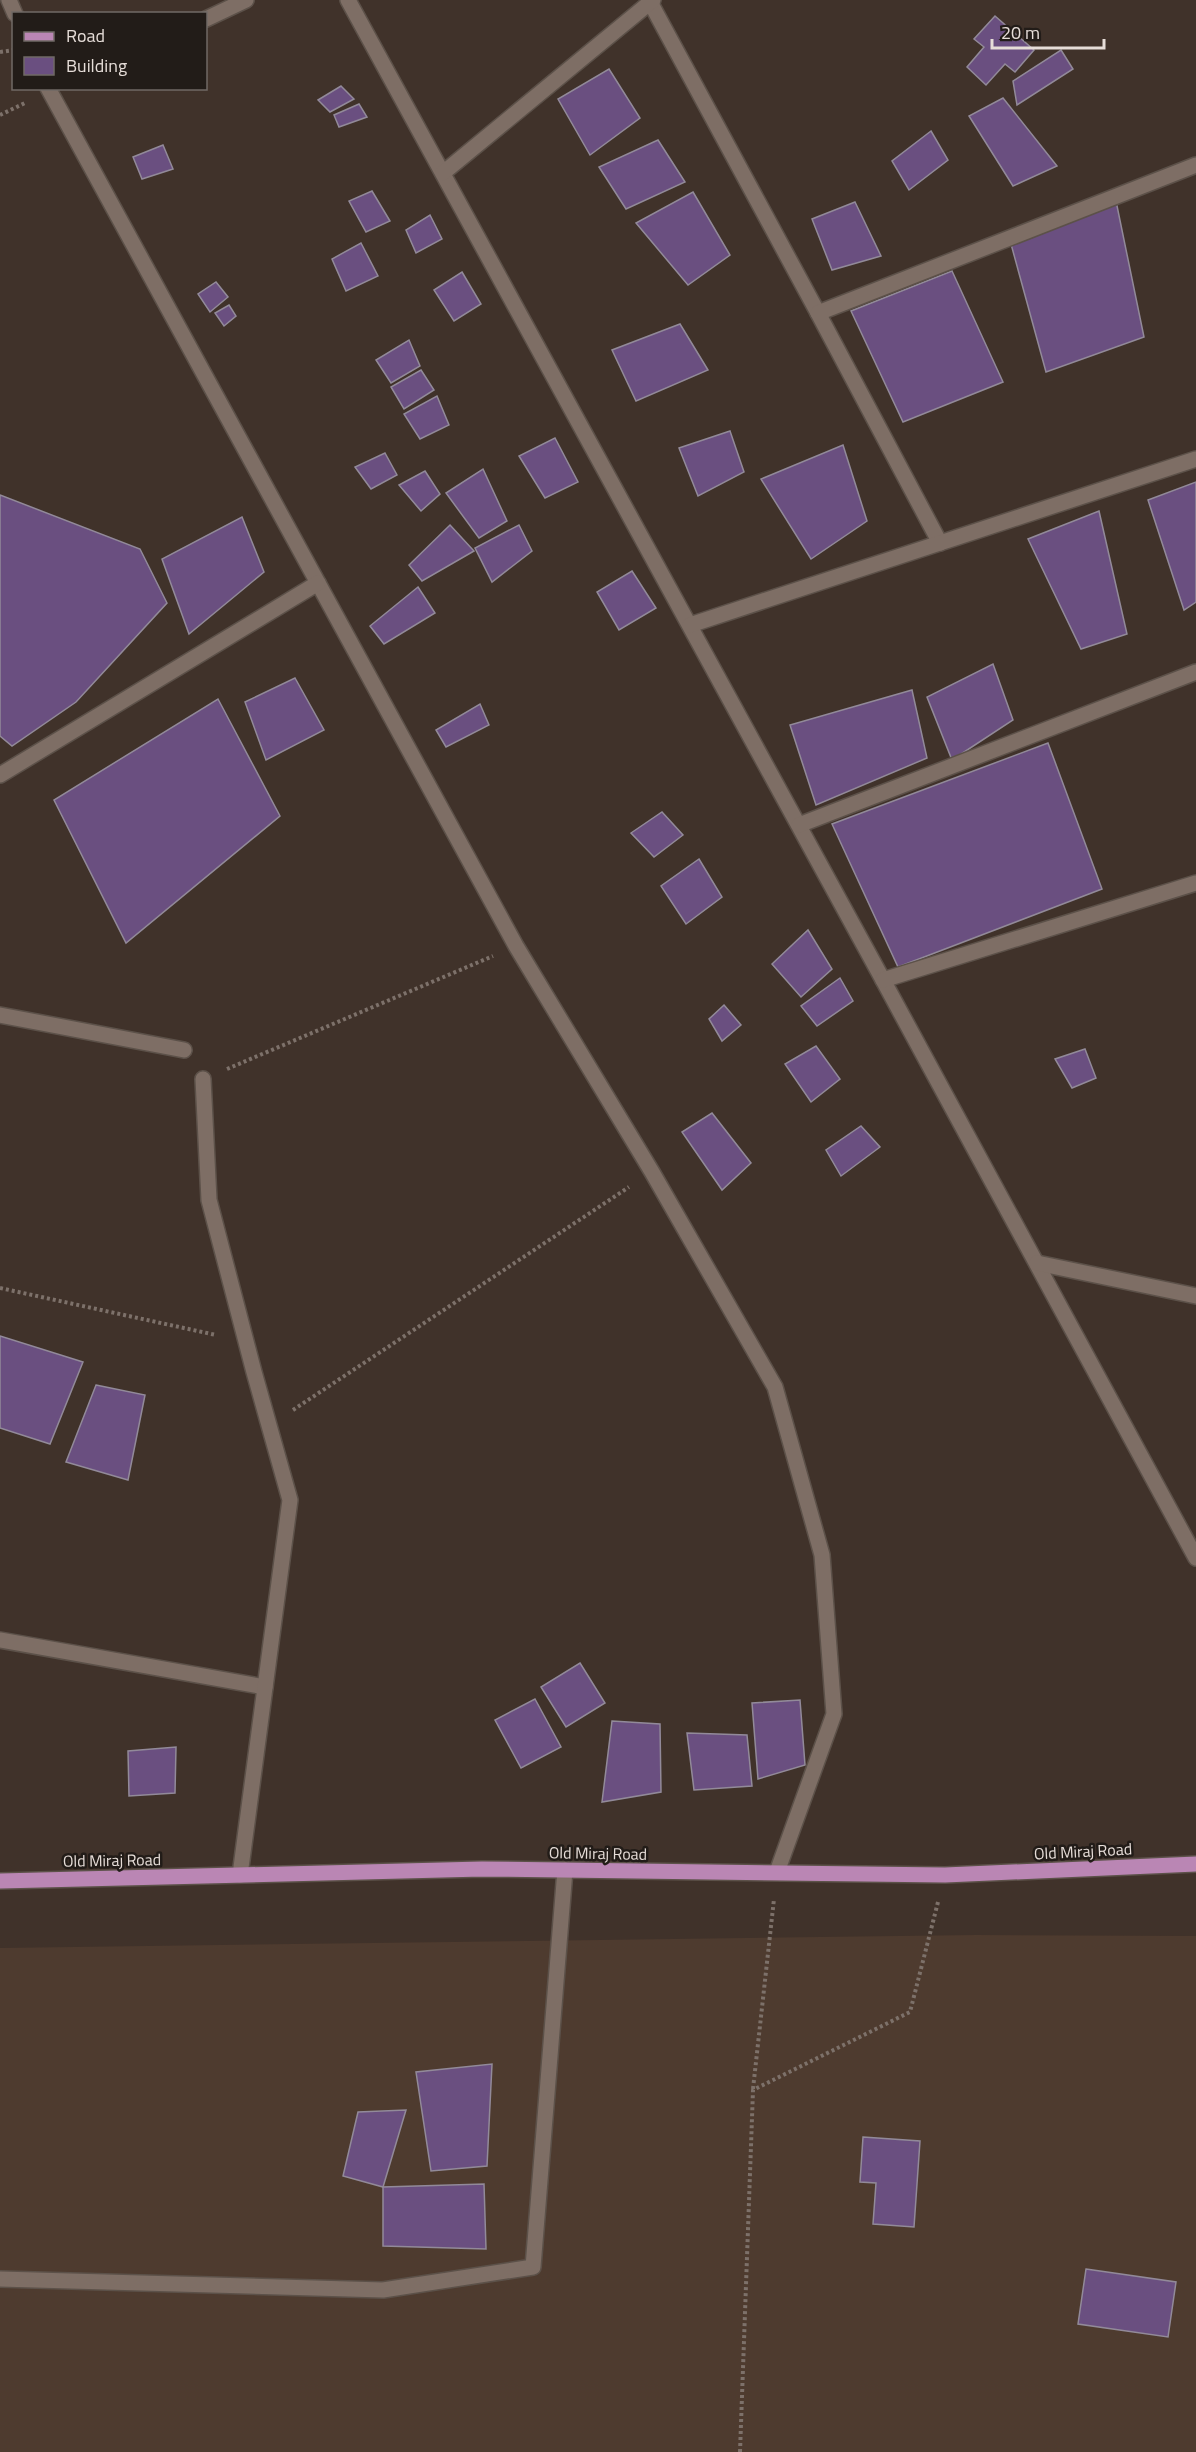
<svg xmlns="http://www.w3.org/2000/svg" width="1196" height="2452" font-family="'Titillium Web',sans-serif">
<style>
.built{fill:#4e3b2f}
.building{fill:#6a4f80;stroke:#928a99;stroke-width:1.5}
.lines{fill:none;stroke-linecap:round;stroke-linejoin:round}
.service-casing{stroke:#5c5149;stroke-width:18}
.minor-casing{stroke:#5c5149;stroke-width:18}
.primary-casing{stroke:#5c5149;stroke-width:18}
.path{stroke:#7d716a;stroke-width:4;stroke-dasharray:3 3;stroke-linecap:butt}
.service{stroke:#7e6e65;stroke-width:15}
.minor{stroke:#7e6e65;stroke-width:15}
.primary{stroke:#ba86b4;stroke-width:15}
.labels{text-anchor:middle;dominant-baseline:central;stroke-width:5;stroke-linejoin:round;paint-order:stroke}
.street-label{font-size:16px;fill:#e6ddd8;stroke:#221c18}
</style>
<rect width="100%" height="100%" fill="#40322a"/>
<polygon class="built" points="976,1935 1196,1936 1196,2452 0,2452 0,1948"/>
<g class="building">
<polygon points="995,16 1034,50 1015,72 1005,64 986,85 967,67 984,47 974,39"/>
<polygon points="1061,50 1073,69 1017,105 1013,81"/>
<polygon points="609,69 640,118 590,155 558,99"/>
<polygon points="341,86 354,99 330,112 318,100"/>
<polygon points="1003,98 1057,166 1013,186 969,116"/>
<polygon points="359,104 367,117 339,127 334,115"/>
<polygon points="931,131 948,160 909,190 892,161"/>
<polygon points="658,140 685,182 626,209 599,167"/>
<polygon points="163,145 173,169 142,179 133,157"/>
<polygon points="372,191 390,221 366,232 349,201"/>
<polygon points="693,192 730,255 688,285 636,223"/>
<polygon points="1116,201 1144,337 1046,372 1011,244"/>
<polygon points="855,202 881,256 832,270 812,219"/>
<polygon points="430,215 442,239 416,253 406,230"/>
<polygon points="361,243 378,276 346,291 332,259"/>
<polygon points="952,271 1003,382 903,422 851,311"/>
<polygon points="462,272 481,304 454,321 434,290"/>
<polygon points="216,282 228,297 210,312 198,294"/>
<polygon points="229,305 236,316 224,326 215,313"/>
<polygon points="680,324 708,370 636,401 612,350"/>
<polygon points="409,340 420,366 391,383 376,360"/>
<polygon points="421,370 434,390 404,409 391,387"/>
<polygon points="437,396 449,425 420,439 404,414"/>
<polygon points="730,431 744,472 698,496 679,448"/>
<polygon points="555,438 578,482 545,498 519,456"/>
<polygon points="843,445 867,521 811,559 761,479"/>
<polygon points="385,453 397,475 371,489 355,467"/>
<polygon points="483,469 507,521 479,538 446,493"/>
<polygon points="425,471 440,494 421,511 399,485"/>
<polygon points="1196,482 1196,602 1184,610 1148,500"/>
<polygon points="0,495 140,549 167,603 76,702 12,746 0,736"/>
<polygon points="1099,511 1127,634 1081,649 1028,539"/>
<polygon points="242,517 264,572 189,634 162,559"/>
<polygon points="450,525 474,551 422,581 409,565"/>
<polygon points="519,525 532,551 492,582 475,548"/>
<polygon points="632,571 656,608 619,630 597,592"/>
<polygon points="418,587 435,613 384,644 370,626"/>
<polygon points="993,664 1013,720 952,760 927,697"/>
<polygon points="295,678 324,730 266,760 245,702"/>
<polygon points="912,690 927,758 816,805 790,725"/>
<polygon points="218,699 280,816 126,943 54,800"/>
<polygon points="480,704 489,725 446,747 436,730"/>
<polygon points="1048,743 1102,889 898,967 832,824"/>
<polygon points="662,812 683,835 654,857 631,833"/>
<polygon points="699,859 722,897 686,924 661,886"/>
<polygon points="808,930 832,969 801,997 772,964"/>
<polygon points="840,978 853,1001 817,1026 801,1006"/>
<polygon points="724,1005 741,1025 722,1041 709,1019"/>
<polygon points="816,1046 840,1079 811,1102 785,1064"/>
<polygon points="1085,1049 1096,1078 1072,1088 1055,1059"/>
<polygon points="712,1113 751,1163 722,1190 682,1132"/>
<polygon points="861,1126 880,1147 841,1176 826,1150"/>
<polygon points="0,1336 83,1362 50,1444 0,1428"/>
<polygon points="96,1385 145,1395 128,1480 66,1462"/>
<polygon points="580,1663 605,1703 566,1727 541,1687"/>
<polygon points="535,1699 561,1747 521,1768 495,1720"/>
<polygon points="800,1700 805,1765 758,1779 752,1703"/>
<polygon points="612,1721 660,1724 661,1792 602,1802"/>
<polygon points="687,1733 747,1735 752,1786 694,1790"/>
<polygon points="176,1747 175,1793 129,1796 128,1751"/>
<polygon points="492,2064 487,2166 431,2171 416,2072"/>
<polygon points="406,2110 383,2187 343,2176 358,2112"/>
<polygon points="863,2137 920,2141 914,2227 873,2224 876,2183 860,2182"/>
<polygon points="484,2184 486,2249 383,2246 383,2187"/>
<polygon points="1086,2269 1176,2282 1168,2337 1078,2324"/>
</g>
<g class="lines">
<defs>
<polyline id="service" points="0,1640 265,1687"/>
<g id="minor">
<polyline points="9,0 15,14"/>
<polyline points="348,0 883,980 1196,1558"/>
<polyline points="650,2 818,313"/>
<polyline points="206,19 246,0"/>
<polyline points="48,88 516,946 652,1172 775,1387 822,1555 834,1714 777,1872"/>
<polyline points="443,173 653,0"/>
<polyline points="940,543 818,313 1196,165"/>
<polyline points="690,625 1196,459"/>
<polyline points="0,775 318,583"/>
<polyline points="799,825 1196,672"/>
<polyline points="883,980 1196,883"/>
<polyline points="0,1015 184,1050"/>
<polyline points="203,1079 209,1200 254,1372 290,1500 240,1875"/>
<polyline points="1037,1263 1196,1296"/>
<polyline points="0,2279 383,2290 533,2267 565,1870"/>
</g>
<polyline id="primary" points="0,1881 482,1869 945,1875 1196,1864"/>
</defs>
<use href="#service" class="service-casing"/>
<use href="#minor" class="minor-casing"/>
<use href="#primary" class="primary-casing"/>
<g class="path">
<polyline points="0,52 14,50"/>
<polyline points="0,115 27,102"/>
<polyline points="227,1069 493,956"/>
<polyline points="0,1288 216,1335"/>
<polyline points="293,1410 629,1187"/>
<polyline points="753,2089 774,1899"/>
<polyline points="740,2452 753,2090 910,2012 938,1902"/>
</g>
<use href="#service" class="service"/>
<use href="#minor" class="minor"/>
<use href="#primary" class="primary"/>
</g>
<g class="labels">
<g class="street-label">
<text transform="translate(1083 1851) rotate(-3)">Old Miraj Road</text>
<text transform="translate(598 1853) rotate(1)">Old Miraj Road</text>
<text transform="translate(112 1860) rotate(-1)">Old Miraj Road</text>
</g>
</g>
<rect x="12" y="12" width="195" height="78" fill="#221c18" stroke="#706965" stroke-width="1.5"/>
<rect x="24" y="32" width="30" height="9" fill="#ba86b4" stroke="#706965" stroke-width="1.5"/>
<text x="66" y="42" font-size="18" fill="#e6ddd8">Road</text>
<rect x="24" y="57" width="30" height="18" fill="#6a4f80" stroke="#706965" stroke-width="1.5"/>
<text x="66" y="72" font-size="18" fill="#e6ddd8">Building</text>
<path d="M992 39v9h112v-9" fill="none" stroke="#e6ddd8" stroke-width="3"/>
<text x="1001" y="39" font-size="18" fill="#e6ddd8" stroke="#221c18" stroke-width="4.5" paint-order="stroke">20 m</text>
</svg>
